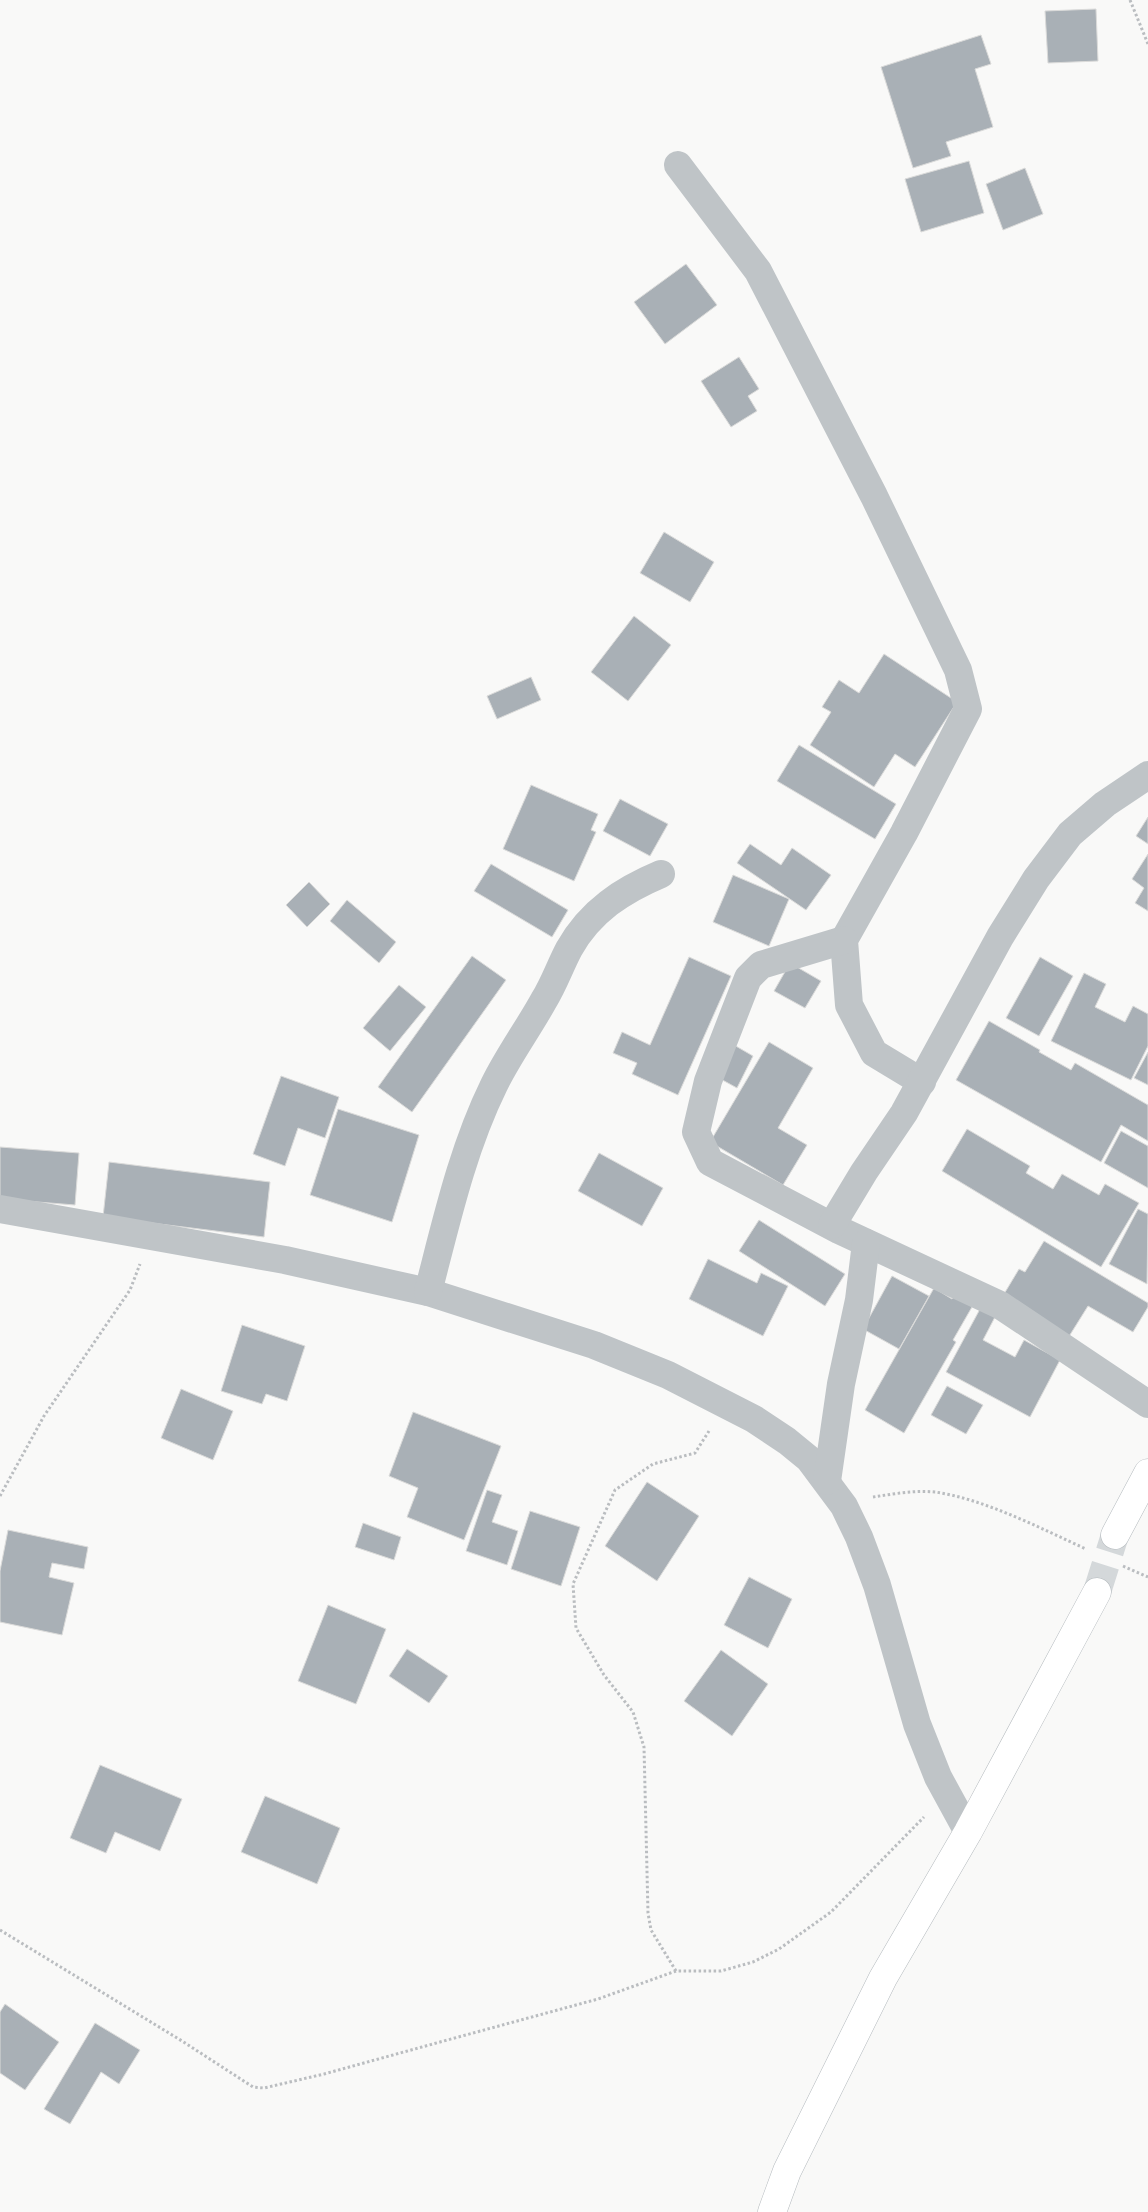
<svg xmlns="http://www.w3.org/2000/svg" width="1148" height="2212" font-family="Lato,sans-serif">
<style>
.building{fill:#a9b0b6;stroke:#dbdbda}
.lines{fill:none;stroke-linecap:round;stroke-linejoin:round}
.secondary-tunnel{stroke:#d4d8da;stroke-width:28;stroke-dasharray:28 14;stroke-linecap:butt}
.secondary-casing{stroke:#b4babe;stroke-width:29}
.path{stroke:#babdc0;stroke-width:3;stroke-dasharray:2.5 2.5;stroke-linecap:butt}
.street{stroke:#bfc4c7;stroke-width:28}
.secondary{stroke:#fff;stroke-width:28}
</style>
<rect width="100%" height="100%" fill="#f9f9f8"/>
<g class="building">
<polygon points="1096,9 1098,61 1048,63 1045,11"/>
<polygon points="981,35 991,64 975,69 993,127 946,142 951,156 913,168 881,67"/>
<polygon points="969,161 984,213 921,232 905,179"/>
<polygon points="1025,168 1043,214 1003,230 986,184"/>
<polygon points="686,264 717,305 665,344 634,302"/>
<polygon points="739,357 759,389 748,396 757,411 731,427 701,381"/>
<polygon points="664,532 714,562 690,602 640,573"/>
<polygon points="634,616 671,645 628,701 591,672"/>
<polygon points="884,654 957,702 915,767 895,754 874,787 810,745 831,712 822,707 839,680 859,693"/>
<polygon points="531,677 541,700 497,719 487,696"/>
<polygon points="799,745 896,804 875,839 777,781"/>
<polygon points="531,785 598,814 591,830 596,832 574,881 503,849"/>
<polygon points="620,799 668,824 650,856 603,831"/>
<polygon points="1148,817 1148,844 1136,836"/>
<polygon points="750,844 781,865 792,848 831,875 806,910 737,863"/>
<polygon points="1148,854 1148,911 1135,903 1144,888 1132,879"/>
<polygon points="491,864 568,910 552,937 474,891"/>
<polygon points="733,875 789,899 769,946 713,922"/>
<polygon points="309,882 330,904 307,927 286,905"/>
<polygon points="347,900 396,942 379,963 330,921"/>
<polygon points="472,956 506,980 412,1112 378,1087"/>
<polygon points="689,957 731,976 678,1095 632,1074 637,1063 613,1053 622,1032 650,1045"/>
<polygon points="1040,957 1073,976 1039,1036 1006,1018"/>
<polygon points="790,963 821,981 805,1008 774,991"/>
<polygon points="1084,973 1106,984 1095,1007 1125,1022 1133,1006 1148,1014 1148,1046 1131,1080 1051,1041"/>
<polygon points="399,985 426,1007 390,1051 363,1028"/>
<polygon points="989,1021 1040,1050 1039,1052 1071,1070 1075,1063 1148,1105 1148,1141 1121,1125 1101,1162 956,1080"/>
<polygon points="769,1042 813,1068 778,1128 807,1145 783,1185 710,1142"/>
<polygon points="734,1045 753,1056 737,1088 717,1077"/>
<polygon points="1148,1052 1148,1085 1134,1078"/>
<polygon points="281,1076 339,1097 325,1138 298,1128 285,1166 253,1154"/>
<polygon points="338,1109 419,1135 392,1222 310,1195"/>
<polygon points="967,1129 1030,1166 1026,1173 1053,1189 1062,1174 1099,1195 1105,1184 1139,1203 1101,1267 942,1171"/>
<polygon points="1121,1131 1148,1146 1148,1188 1104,1163"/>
<polygon points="0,1147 79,1153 75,1205 0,1199"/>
<polygon points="599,1153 663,1188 642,1226 578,1191"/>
<polygon points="109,1162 270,1182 264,1237 103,1217"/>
<polygon points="1138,1209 1148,1214 1147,1284 1109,1264"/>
<polygon points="759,1220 845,1274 825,1306 739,1251"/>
<polygon points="1044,1241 1148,1303 1148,1307 1133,1332 1088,1306 1068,1338 1001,1299 1019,1269 1025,1272"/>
<polygon points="708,1259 757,1283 761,1273 788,1286 763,1336 689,1299"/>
<polygon points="892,1276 929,1296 899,1349 863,1329"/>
<polygon points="934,1288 952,1299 958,1290 976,1300 953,1340 956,1342 904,1433 865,1410"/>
<polygon points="980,1309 995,1317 983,1340 1015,1357 1024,1340 1060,1360 1030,1417 946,1372"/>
<polygon points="242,1325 305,1346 287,1401 266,1394 262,1404 221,1391"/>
<polygon points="947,1386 983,1405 966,1434 931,1415"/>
<polygon points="181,1389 233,1411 213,1460 161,1438"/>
<polygon points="413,1412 501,1446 464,1540 407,1517 418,1488 389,1476"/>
<polygon points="647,1482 699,1516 657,1581 605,1546"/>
<polygon points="487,1490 502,1495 492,1522 518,1531 507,1565 466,1551"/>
<polygon points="530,1511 580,1527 561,1586 511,1569"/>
<polygon points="363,1523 401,1537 394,1560 355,1547"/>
<polygon points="8,1530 88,1547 84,1569 52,1563 49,1577 74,1583 62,1635 0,1622 0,1571"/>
<polygon points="749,1577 792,1599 768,1648 724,1625"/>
<polygon points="328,1605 386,1629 356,1704 298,1681"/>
<polygon points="407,1649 448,1676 429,1703 389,1676"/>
<polygon points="721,1650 768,1684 732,1736 684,1701"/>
<polygon points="100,1765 182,1799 160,1851 115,1832 106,1853 70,1838"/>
<polygon points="265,1796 340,1828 317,1884 241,1852"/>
<polygon points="5,2004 59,2042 25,2090 0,2073 0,2012"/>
<polygon points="95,2023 140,2050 119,2084 101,2072 70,2124 44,2109"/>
</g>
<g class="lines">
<polyline class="secondary-tunnel" points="1097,1592 1115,1535"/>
<defs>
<g id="secondary">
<polyline points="1115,1535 1148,1473"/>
<polyline points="772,2212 787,2171 883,1978 968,1832 1097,1592"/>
</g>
</defs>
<use href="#secondary" class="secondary-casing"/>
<g class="path">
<polyline points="1130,0 1148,44"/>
<polyline points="0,1496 44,1416 130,1290 140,1264"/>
<path d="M873,1497C893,1494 915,1490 935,1492C984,1499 1040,1528 1086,1549"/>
<polyline points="1123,1566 1148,1577"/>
<polyline points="0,1930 182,2041 253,2087 264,2088 324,2074 440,2042 598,1999 676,1971 721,1971 753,1962 779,1949 831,1912 924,1817"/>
<polyline points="676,1971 651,1930 648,1913 644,1747 633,1712 604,1675 576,1628 573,1584 615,1490 653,1464 695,1453 709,1431"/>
</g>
<g class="street">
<polyline points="678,165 758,271 874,496 958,670 968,709 904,833 844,940 849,1005 874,1053 922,1082"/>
<polyline points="844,940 761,965 748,978 708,1081 696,1132 710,1162 839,1230 1000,1305 1148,1404"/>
<polyline points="0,1209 285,1260 428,1292 594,1345 668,1375 754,1419 787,1441 809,1459 844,1506 859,1537 877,1585 917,1724 938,1777 968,1832"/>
<polyline points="832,1225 864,1172 904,1113 1000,937 1036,879 1070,834 1105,804 1148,775"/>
<path d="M428,1292C446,1223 462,1150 494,1085C508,1056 528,1029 544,1000C554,984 560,966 569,949C590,911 623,890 661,874"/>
<polyline points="827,1481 841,1384 859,1300 866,1243"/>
</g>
<use href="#secondary" class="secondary"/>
</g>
</svg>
